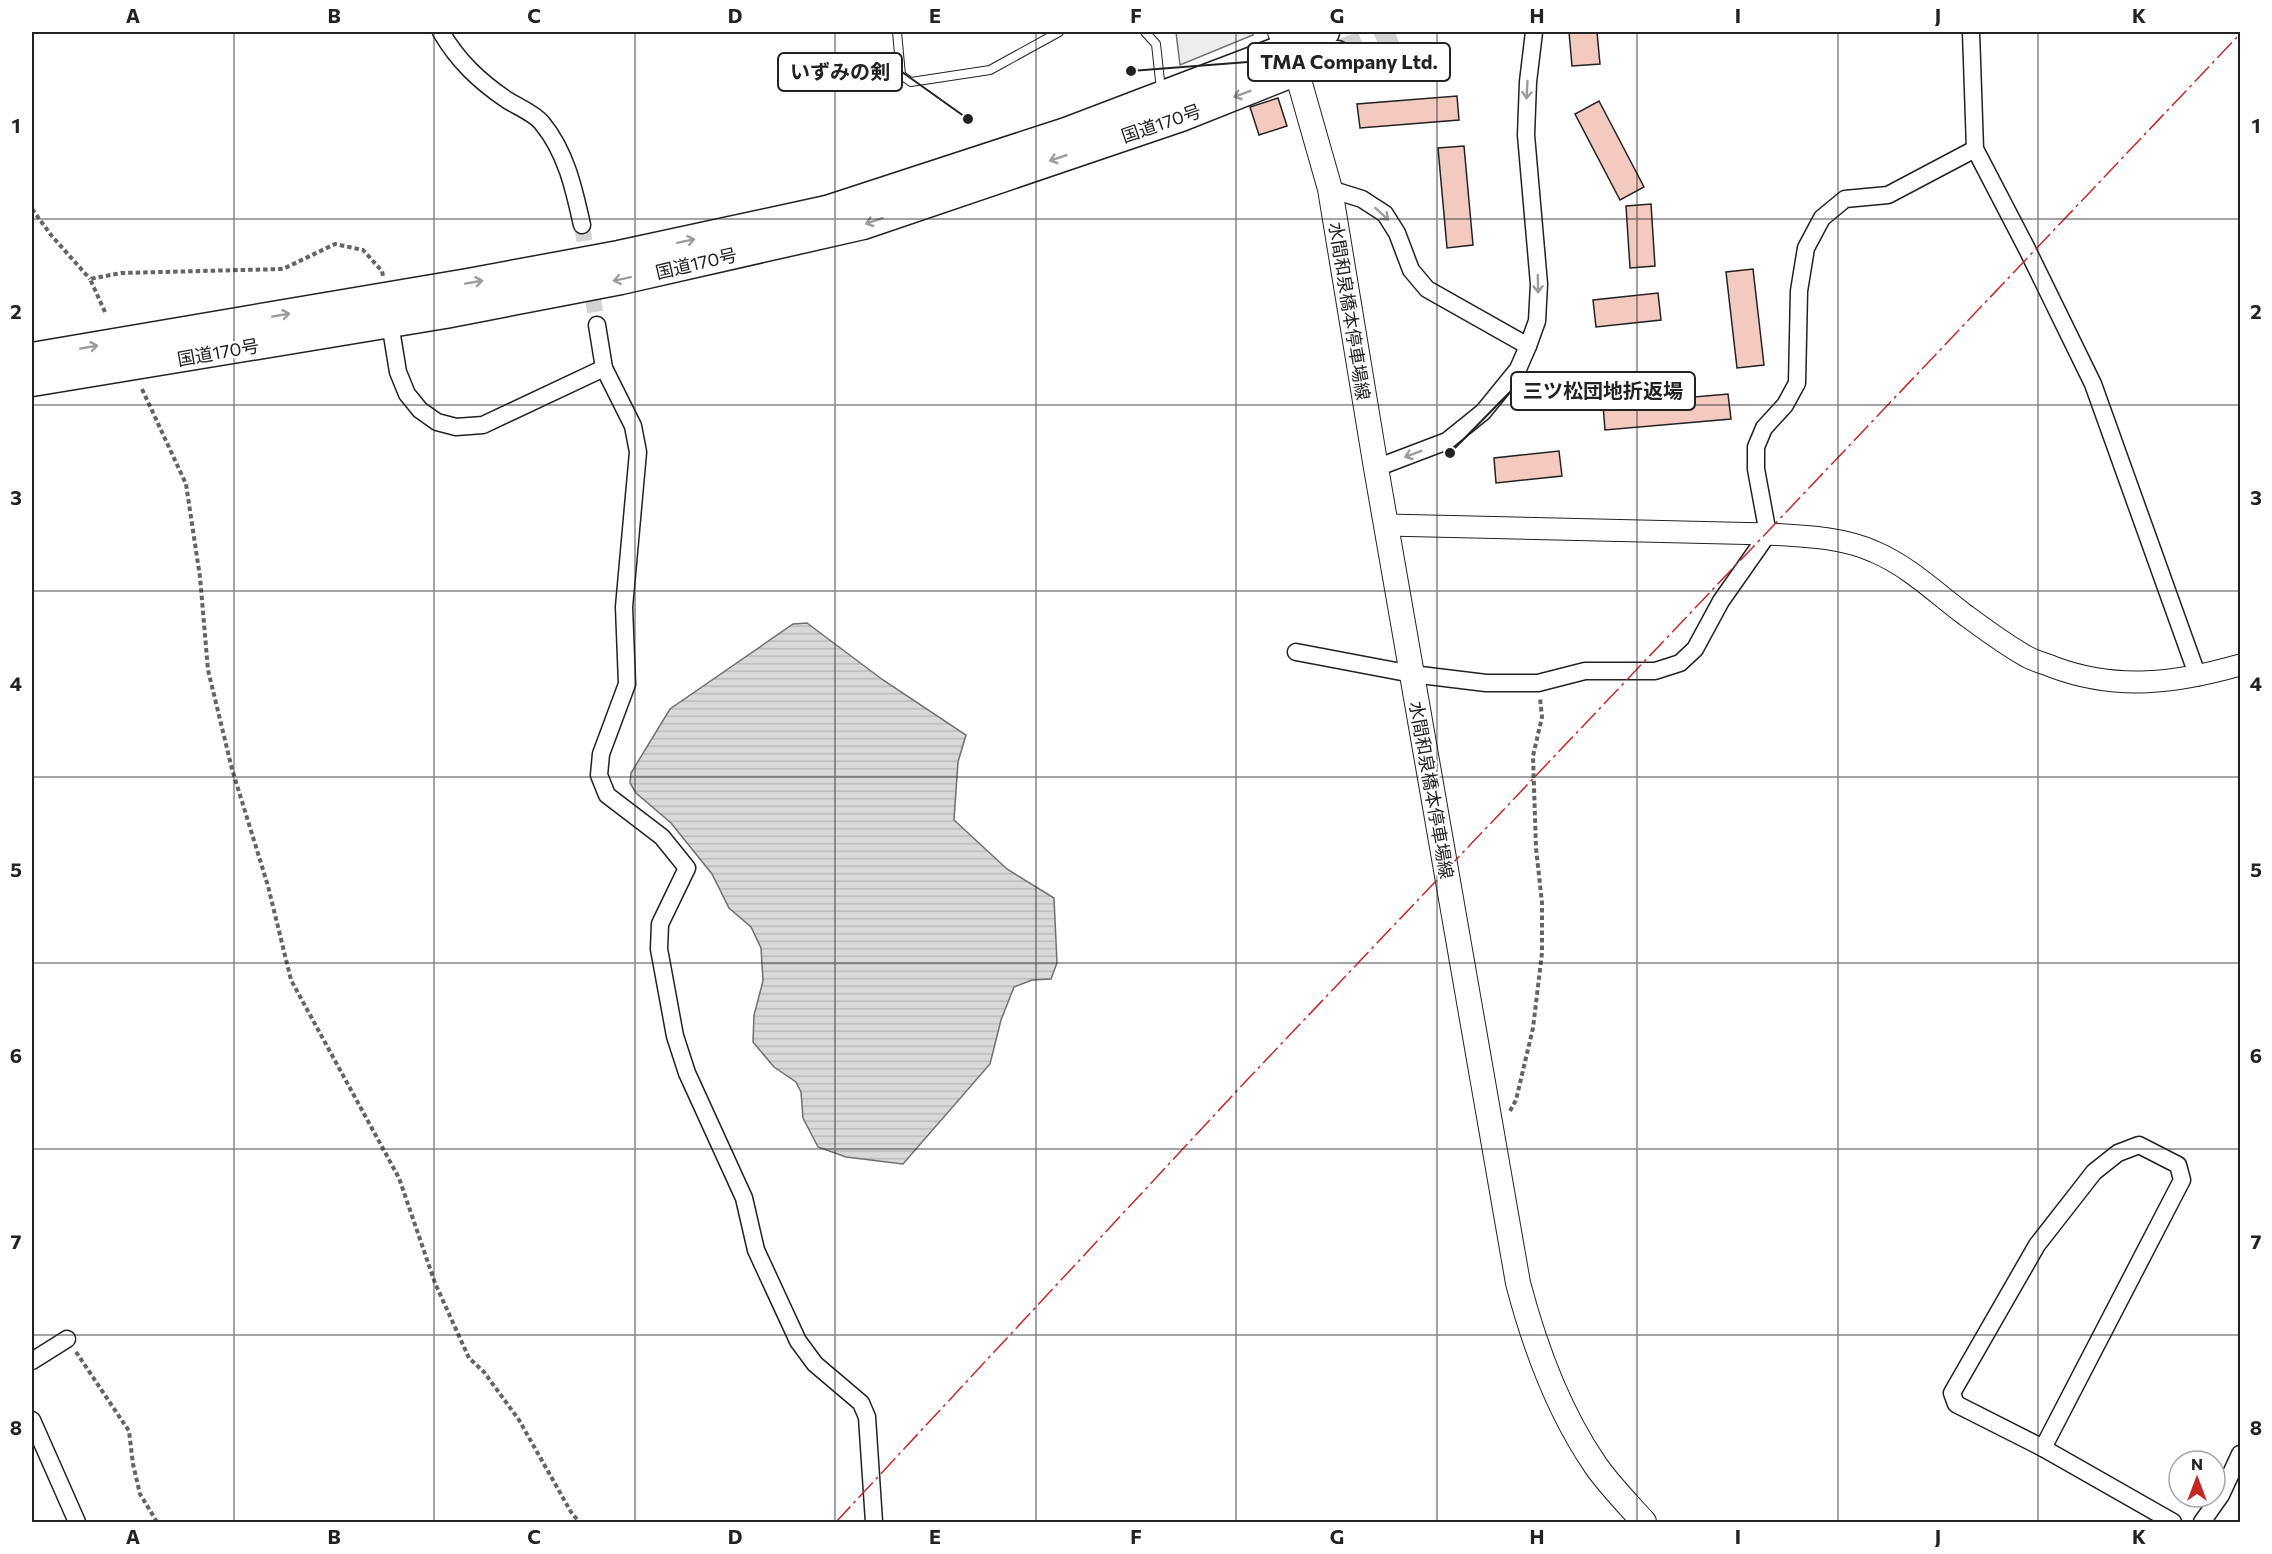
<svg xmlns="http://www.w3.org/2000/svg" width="2272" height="1554" font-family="Commissioner,'Noto Sans JP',sans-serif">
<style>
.parking{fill:#ededed;stroke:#6f6f6f;stroke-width:1.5}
.water{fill:url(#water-rules);stroke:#6f6f6f;stroke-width:1.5}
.building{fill:#f3c9c0;stroke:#222;stroke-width:1.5}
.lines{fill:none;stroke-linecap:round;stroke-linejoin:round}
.minor-tunnel{stroke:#d3d3d3;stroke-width:16;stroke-dasharray:16 8;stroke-linecap:butt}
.trunk-tunnel{stroke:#d3d3d3;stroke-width:28;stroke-dasharray:28 14;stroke-linecap:butt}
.service-casing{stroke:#222;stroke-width:10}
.minor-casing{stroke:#222;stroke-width:19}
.tertiary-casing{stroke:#222;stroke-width:23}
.secondary-casing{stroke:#222;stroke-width:26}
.trunk-casing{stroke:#222;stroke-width:31}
.path{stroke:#646464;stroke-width:4;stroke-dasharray:4.5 3;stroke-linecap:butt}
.service{stroke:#fff;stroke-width:8}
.minor{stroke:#fff;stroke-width:16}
.tertiary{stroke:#fff;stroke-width:21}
.secondary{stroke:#fff;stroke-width:24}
.trunk{stroke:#fff;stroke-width:28}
.power{stroke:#c62828;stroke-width:1.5;stroke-dasharray:21 4.5 3 4.5;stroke-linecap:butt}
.oneway{stroke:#9c9c9c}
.grid{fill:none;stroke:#222;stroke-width:1.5;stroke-opacity:0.55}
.labels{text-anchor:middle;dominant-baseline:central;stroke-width:4.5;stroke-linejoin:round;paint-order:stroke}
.street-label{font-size:18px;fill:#222;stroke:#fff}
.leader{fill:none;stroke:#222;stroke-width:2}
.callout-dot{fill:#222;stroke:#fff;stroke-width:2}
.callout{fill:#fff;stroke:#222;stroke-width:2}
.callout-label{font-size:20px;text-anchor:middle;font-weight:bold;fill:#222}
.neatline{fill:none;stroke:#222;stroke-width:2}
.grid-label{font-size:20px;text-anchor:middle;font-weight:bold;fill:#222}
</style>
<defs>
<pattern id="water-rules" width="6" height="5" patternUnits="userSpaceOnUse" patternTransform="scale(1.5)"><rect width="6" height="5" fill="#d9d9d9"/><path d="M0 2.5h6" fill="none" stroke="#bababa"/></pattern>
</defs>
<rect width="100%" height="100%" fill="#fff"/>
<polygon class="parking" points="1176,32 1253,32 1253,35 1180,65"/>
<polygon class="water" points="807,623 883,680 966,735 958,762 954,820 1007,869 1054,898 1057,963 1051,979 1032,980 1014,987 1001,1020 990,1064 903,1164 846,1157 818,1147 803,1118 801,1092 796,1082 774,1067 753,1042 754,1015 763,981 761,948 751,927 729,908 712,874 671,823 636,793 630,783 631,773 670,709 793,624"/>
<g class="building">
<polygon points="1569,32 1597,32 1600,64 1572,66"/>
<polygon points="1457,96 1459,120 1360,128 1357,104"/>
<polygon points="1278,98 1287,126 1259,135 1250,107"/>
<polygon points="1599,101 1644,187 1620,200 1575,114"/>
<polygon points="1464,146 1473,245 1447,248 1438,148"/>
<polygon points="1651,204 1655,266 1630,268 1626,206"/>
<polygon points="1753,269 1764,365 1737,368 1726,272"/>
<polygon points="1658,293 1661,320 1596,327 1593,300"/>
<polygon points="1728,394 1731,419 1605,430 1603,405"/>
<polygon points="1559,451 1562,476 1496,483 1494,458"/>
</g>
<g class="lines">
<polyline class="minor-tunnel" points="582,225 597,325"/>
<polyline class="trunk-tunnel" points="1337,55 1395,32"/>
<defs>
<g id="service">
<polyline points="897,32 901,75 911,82 990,70 1059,32"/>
<polyline points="1145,32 1156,44 1161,90"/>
</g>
<g id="minor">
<path d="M441,32C458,61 479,81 507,100C518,107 534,113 542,123C566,152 574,189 582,225"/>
<polyline points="1971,32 1975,149 2027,249 2093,384 2198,677"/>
<polyline points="1330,189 1362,199 1385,214 1397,233 1411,270 1427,289 1528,346"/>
<polyline points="390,323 398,372 407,394 420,410 437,422 456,427 483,425 604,368"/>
<polyline points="597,325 604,368 633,426 638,452 624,607 627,684 601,754 599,775 607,795 662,837 687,868 660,924 659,949 675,1036 687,1073 744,1198 756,1250 798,1341 815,1364 861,1403 867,1417 874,1522"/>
<polyline points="1376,468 1447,441 1483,412 1518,369 1528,346 1537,321 1539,284 1526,135 1528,82 1534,32"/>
<polyline points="1296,652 1412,674 1486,683 1538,683 1585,671 1655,671 1680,663 1695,649 1721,601 1768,534 1756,469 1756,447 1764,428 1785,405 1797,383 1799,291 1806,248 1822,218 1845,199 1888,195 1975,149"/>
<polygon points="2139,1145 2178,1165 2182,1180 2043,1448 1956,1404 1952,1393 2037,1245 2094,1172 2118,1153"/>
<polyline points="32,1361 67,1339"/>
<polyline points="32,1420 77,1522"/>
<polyline points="2043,1448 2173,1522"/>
<polyline points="2202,1522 2221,1495 2240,1454"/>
</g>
<path id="tertiary" d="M1387,525L1768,534C1803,536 1842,537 1875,552C1908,566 1935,592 1964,614C1983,628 2003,643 2024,655C2033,661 2044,663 2053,667C2117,691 2177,683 2240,665"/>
<path id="secondary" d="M1280,32L1297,73L1330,189L1376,468L1518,1283C1535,1348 1558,1411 1596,1466C1610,1486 1628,1504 1644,1522"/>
<g id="trunk">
<polyline points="32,357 468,283 619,255 827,210 1066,132 1287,48 1325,32"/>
<polyline points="32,382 445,314 621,280 863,225 1181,117 1337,55"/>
</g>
</defs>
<use href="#service" class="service-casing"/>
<use href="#minor" class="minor-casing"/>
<use href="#tertiary" class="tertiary-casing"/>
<use href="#secondary" class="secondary-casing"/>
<use href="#trunk" class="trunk-casing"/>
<g class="path">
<polyline points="32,209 51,235 90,279"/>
<polyline points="105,312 90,279 121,273 283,269 335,244 363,250 382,271 383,276"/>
<polyline points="142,389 186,484 200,577 208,670 232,769 268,886 291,980 399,1178 435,1283 469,1358 484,1372 519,1420 571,1512 579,1522"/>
<polyline points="1510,1111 1516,1100 1533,1028 1542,953 1542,903 1536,848 1533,756 1542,717 1540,698"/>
<polyline points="76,1352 129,1431 133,1464 140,1494 157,1522"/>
</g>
<use href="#service" class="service"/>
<use href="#minor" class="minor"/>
<use href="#tertiary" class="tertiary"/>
<use href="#secondary" class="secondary"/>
<use href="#trunk" class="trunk"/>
<polyline class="power" points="836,1522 1246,1081 2240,34"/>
</g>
<defs><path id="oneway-shaft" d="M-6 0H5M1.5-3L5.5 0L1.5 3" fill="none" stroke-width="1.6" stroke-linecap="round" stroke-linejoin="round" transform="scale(1.5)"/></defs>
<g class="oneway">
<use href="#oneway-shaft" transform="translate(1527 90) rotate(93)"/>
<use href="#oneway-shaft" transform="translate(1242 94) rotate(159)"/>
<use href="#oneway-shaft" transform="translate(1058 158) rotate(161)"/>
<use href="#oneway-shaft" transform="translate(1382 214) rotate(42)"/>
<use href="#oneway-shaft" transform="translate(874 221) rotate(161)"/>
<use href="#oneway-shaft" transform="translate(686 241) rotate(-12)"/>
<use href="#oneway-shaft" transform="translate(622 279) rotate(168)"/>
<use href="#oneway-shaft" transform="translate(474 282) rotate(-10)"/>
<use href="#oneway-shaft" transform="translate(1538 284) rotate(89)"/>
<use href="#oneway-shaft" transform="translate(281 315) rotate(-10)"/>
<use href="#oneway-shaft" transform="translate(89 347) rotate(-10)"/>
<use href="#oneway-shaft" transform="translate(1413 454) rotate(159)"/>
</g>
<path class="grid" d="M234,32V1522M434,32V1522M635,32V1522M835,32V1522M1036,32V1522M1236,32V1522M1437,32V1522M1637,32V1522M1838,32V1522M2038,32V1522M32,219H2240M32,405H2240M32,591H2240M32,777H2240M32,963H2240M32,1149H2240M32,1335H2240"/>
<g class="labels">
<g class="street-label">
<text transform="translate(1161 123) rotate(-19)">国道170号</text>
<text transform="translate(696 263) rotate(-13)">国道170号</text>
<text transform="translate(1350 311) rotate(81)">水間和泉橋本停車場線</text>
<text transform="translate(218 352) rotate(-10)">国道170号</text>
<text transform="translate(1432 790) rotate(80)">水間和泉橋本停車場線</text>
</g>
</g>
<path class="leader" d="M1131 71L1248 62M968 119L902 72M1450 453L1511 391"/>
<g class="callout-dot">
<circle cx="1131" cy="71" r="6"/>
<circle cx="968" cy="119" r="6"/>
<circle cx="1450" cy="453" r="6"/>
</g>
<g class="callout">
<rect x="1248" y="43" width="202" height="38" rx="6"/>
<rect x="778" y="53" width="124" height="38" rx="6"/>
<rect x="1511" y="372" width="184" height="38" rx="6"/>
</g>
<g class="callout-label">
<text x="1349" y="69">TMA Company Ltd.</text>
<text x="840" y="79">いずみの剣</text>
<text x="1603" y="398">三ツ松団地折返場</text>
</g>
<rect width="2272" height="1554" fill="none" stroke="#ffffff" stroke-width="66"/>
<g transform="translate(2197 1479)"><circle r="28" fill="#ffffff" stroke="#a7a7a7" stroke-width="1.5"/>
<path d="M0-4.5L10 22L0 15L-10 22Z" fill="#c62828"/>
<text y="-9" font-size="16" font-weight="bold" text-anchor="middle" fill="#222222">N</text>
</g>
<rect x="33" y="33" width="2206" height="1488" class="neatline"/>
<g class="grid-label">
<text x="133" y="23">A</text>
<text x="334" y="23">B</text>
<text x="534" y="23">C</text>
<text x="735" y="23">D</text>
<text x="935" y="23">E</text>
<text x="1136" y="23">F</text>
<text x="1337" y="23">G</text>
<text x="1537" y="23">H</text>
<text x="1738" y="23">I</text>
<text x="1938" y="23">J</text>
<text x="2139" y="23">K</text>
<text x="16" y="133">1</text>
<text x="2256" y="133">1</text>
<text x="16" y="319">2</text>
<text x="2256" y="319">2</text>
<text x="16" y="505">3</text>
<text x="2256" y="505">3</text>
<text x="16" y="691">4</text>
<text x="2256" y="691">4</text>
<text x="16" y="877">5</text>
<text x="2256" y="877">5</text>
<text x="16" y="1063">6</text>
<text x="2256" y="1063">6</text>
<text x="16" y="1249">7</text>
<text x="2256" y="1249">7</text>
<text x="16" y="1435">8</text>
<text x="2256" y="1435">8</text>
<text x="133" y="1544">A</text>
<text x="334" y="1544">B</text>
<text x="534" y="1544">C</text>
<text x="735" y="1544">D</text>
<text x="935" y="1544">E</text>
<text x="1136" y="1544">F</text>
<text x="1337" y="1544">G</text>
<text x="1537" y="1544">H</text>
<text x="1738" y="1544">I</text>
<text x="1938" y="1544">J</text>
<text x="2139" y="1544">K</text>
</g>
</svg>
